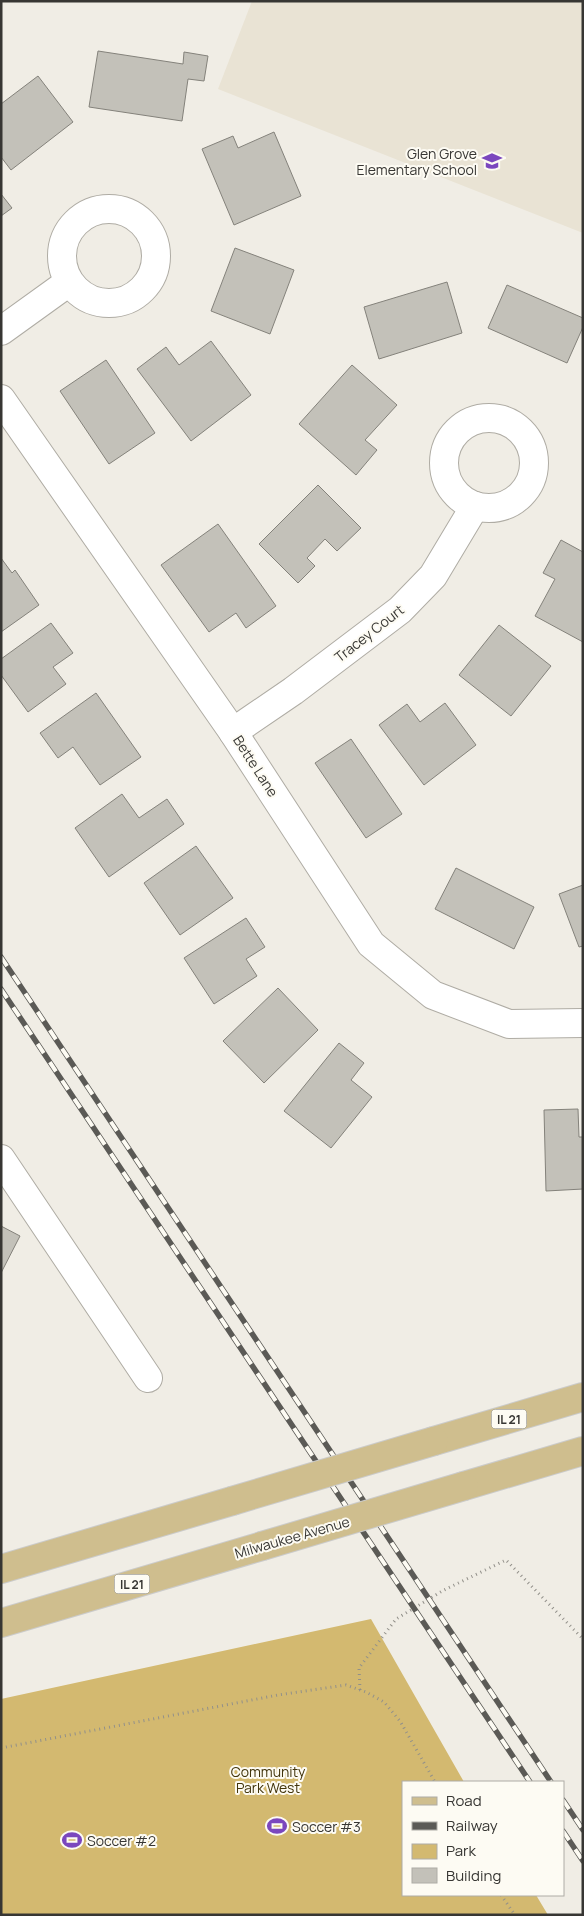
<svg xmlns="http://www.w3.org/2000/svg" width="584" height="1916" font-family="Manrope,sans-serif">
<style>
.built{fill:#e9e3d4}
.green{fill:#d3b970}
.building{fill:#c3c1b9;stroke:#84827b}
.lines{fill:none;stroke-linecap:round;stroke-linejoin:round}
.minor-casing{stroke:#afaca4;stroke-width:30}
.major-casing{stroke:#cbcbca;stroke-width:30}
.path{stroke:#92908a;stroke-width:3;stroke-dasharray:1 4;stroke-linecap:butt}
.minor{stroke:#fff;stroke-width:28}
.major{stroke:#cfbe8e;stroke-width:28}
.rail-casing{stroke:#5b5a56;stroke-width:5.5}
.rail{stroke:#fdfbf3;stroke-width:4;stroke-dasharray:11;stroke-linecap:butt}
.major-bridge-casing{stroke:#cbcbca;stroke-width:30;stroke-linecap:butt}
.major-bridge{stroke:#cfbe8e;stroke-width:28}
.labels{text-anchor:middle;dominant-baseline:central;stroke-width:4;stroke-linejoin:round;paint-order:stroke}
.shield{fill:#fdfbf3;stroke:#72716d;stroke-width:1}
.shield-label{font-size:12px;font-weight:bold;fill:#373633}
.poi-label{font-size:14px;fill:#373633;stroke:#fdfbf3;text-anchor:start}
.street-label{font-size:14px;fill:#373633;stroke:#fdfbf3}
.park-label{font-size:14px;fill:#42350c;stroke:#fdfbf3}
</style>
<rect width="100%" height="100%" fill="#f0ede5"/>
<polygon class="built" points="252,1 583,1 583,233 218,89"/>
<polygon class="green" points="371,1619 464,1782 403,1782 403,1895 536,1895 548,1915 1,1915 1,1699"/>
<g class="building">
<polygon points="98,51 183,64 184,52 208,56 204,81 188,79 182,121 89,107"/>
<polygon points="38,76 73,122 11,170 1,157 1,104"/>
<polygon points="274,132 301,196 234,225 202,149 233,136 238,148"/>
<polygon points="1,194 12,208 1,216"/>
<polygon points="235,248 294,270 270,334 211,311"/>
<polygon points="447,282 462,333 379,359 364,307"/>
<polygon points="507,285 583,318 583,327 567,363 488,328"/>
<polygon points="211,341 251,395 191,441 137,369 166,347 179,365"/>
<polygon points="106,360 155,433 109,464 60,391"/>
<polygon points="352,365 397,405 365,440 377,450 356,475 299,424"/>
<polygon points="318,485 361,528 337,551 325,539 307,558 315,566 298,583 259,544"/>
<polygon points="218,524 276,606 246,628 236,613 209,632 161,565"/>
<polygon points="561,540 583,552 583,642 535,616 555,579 543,573"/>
<polygon points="1,558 12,573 15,570 39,605 1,632"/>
<polygon points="51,623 73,653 53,667 66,684 28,712 1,675 1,659"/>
<polygon points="499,625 551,666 511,716 459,675"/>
<polygon points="96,693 141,757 100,785 73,747 58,758 40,733"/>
<polygon points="445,703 476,745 424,785 379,725 407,704 420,722"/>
<polygon points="351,739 402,814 366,838 315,763"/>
<polygon points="122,794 139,818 167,799 184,824 109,877 75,828"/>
<polygon points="196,846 233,898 180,935 144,883"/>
<polygon points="456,868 534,907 514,949 435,909"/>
<polygon points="583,885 583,946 579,947 559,894"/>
<polygon points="246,918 265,947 246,959 257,976 214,1004 184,958"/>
<polygon points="278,988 318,1030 264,1083 223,1041"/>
<polygon points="339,1043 364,1063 351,1080 372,1097 331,1148 284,1111"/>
<polygon points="578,1109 579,1137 583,1137 583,1189 546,1191 544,1110"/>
<polygon points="1,1226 20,1236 1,1273"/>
</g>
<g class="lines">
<defs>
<g id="minor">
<circle cx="109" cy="256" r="47"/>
<polyline points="1,331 69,282"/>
<polyline points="1,399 233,732 371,944 433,995 509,1024 583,1023"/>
<circle cx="489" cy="463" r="45"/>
<polyline points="233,732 293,691 400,610 433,576 475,506"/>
<polyline points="1,1159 148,1378"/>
</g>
<g id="major">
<polyline points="434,1441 583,1397"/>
<polyline points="464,1486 583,1451"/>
<polyline points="1,1569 232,1501"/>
<polyline points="1,1623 262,1546"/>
</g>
</defs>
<use href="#minor" class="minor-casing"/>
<use href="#major" class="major-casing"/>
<g class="path">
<polyline points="360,1690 359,1668 396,1619 444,1590 506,1560 583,1639"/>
<polyline points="1,1748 278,1695 346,1685 366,1692 384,1702 400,1721 435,1782"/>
<polyline points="501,1895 515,1915"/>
</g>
<use href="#minor" class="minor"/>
<use href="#major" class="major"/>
<defs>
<g id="rail">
<polyline points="1,957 551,1782"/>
<polyline points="1,989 530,1782"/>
<polyline points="563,1800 583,1830"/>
<polyline points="563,1831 583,1861"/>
</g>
</defs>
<use href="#rail" class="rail-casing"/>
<use href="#rail" class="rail"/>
<defs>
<g id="major-bridge">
<polyline points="232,1501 434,1441"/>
<polyline points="262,1546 464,1486"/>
</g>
</defs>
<use href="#major-bridge" class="major-bridge-casing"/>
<use href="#major-bridge" class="major-bridge"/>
</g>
<defs>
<symbol id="school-bare" viewBox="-9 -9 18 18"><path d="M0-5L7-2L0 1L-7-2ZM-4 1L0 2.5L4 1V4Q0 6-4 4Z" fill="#7b47be" stroke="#fdfbf3" stroke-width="2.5" paint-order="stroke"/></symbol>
<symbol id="stadium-bare" viewBox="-9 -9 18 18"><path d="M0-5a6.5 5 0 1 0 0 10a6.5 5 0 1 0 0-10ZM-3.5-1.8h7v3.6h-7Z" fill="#7b47be" stroke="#fdfbf3" stroke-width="2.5" paint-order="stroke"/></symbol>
</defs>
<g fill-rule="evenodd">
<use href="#school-bare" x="478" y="147" width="28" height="28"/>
<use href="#stadium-bare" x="263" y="1812" width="28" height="28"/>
<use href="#stadium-bare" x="58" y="1826" width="28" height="28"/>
</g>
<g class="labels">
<g class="shield">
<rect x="491.5" y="1409.5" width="35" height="19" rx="4"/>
<rect x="114.5" y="1574.5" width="35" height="19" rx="4"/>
</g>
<g class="shield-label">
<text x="509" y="1419">IL 21</text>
<text x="132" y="1584">IL 21</text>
</g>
<g class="poi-label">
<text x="477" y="153" text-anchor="end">Glen Grove<tspan x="477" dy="16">Elementary School</tspan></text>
<text x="292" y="1826">Soccer #3</text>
<text x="87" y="1840">Soccer #2</text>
</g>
<g class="street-label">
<text transform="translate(369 633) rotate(-38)">Tracey Court</text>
<text transform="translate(256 766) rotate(57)">Bette Lane</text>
<text transform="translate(292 1537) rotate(-16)">Milwaukee Avenue</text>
</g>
<g class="park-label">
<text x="268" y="1771">Community<tspan x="268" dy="16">Park West</tspan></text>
</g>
</g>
<rect width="584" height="1916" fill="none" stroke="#373633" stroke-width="5"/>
<rect x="402" y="1781" width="162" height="115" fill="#fdfbf3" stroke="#aeaca6"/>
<rect x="412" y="1797" width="25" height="8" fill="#cfbe8e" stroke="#aeaca6"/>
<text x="446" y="1806" font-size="15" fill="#373633">Road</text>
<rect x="412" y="1822" width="25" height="8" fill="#5b5a56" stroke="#aeaca6"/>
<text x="446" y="1831" font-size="15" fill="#373633">Railway</text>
<rect x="412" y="1844" width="25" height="15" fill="#d3b970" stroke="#aeaca6"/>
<text x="446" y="1856" font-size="15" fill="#373633">Park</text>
<rect x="412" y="1868" width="25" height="15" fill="#c3c1b9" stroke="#aeaca6"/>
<text x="446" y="1881" font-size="15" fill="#373633">Building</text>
</svg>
